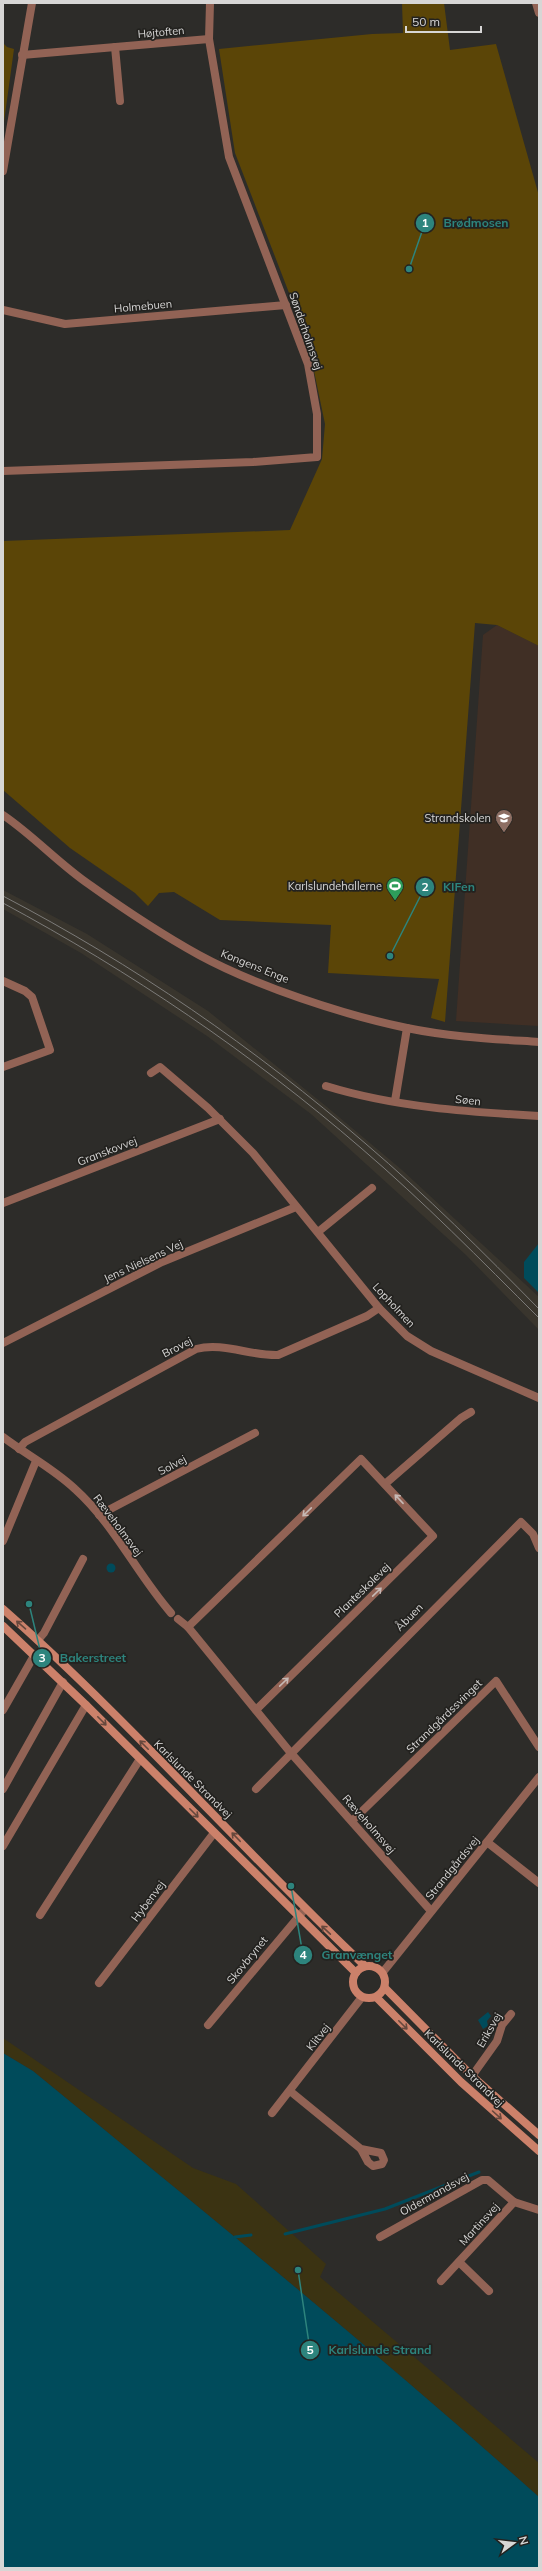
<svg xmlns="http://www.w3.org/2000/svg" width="542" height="2571" font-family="Mulish,sans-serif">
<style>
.built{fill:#39352d}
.education{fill:#402f25}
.green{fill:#5b4507}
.sand{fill:#3b3312}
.water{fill:#004b5b}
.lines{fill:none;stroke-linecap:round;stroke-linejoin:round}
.stream{stroke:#004b5b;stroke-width:3}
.minor{stroke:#926355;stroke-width:8}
.tertiary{stroke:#926355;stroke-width:8}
.secondary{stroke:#cc816a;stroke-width:8}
.tram{stroke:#7c7b79;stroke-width:1}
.oneway{stroke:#c6b9b5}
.oneway2{stroke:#67483d}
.labels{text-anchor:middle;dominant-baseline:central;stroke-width:3.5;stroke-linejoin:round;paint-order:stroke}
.street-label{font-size:11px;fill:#d7d6d5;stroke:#23221f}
.poi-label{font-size:11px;fill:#d7d6d5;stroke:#23221f;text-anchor:end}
.leader{fill:none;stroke:#2d847d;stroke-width:1.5}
.callout-dot{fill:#2d847d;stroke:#23221f;stroke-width:1.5}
.mark-label{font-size:12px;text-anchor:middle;font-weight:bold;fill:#fff}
.callout-label{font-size:12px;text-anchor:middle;font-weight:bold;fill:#2d847d;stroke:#23221f;stroke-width:3.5;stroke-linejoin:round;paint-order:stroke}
</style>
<rect width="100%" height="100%" fill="#2d2c29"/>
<polygon class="built" points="3,890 87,934 208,1011 327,1107 402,1170 539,1297 539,1330 466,1255 311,1114 207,1036 81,953 3,909"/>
<polygon class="education" points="497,625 539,646 539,1026 456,1021 483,635"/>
<g class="green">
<polygon points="402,3 444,3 450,50 496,44 539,196 539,646 497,625 475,623 445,1022 431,1018 439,979 328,973 331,925 220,920 174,892 159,893 148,906 135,893 70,848 3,790 3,541 290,530 322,459 325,424 308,342 235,153 219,49 372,34 403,33"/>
<polygon points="3,43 7,47 14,49 3,129"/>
</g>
<path class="sand" d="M3,2038L193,2168L236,2184L326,2264L320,2277L539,2463V2497C375,2350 203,2211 33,2071L3,2053Z"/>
<g class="water">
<polygon points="539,1243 539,1293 524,1278 524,1262"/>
<circle cx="111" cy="1568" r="4.5"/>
<polygon points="488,2012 491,2016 487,2021 488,2026 483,2029 478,2020"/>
<path d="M3,2053L33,2071C203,2211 375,2350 539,2497V2568H3Z"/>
</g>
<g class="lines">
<g class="stream">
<polyline points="285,2234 385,2209 479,2172"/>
<polyline points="235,2237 251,2235"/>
</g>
<g class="minor">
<polyline points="536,3 539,13"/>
<polyline points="115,47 120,101"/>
<polyline points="22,55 209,39"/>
<polyline points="3,310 65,324 286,305"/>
<polyline points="3,471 253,462 317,457 317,414 308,364 229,157 209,39 210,3"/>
<polyline points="3,981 25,991 32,997 50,1050 3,1067"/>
<polyline points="151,1073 160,1067 208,1108 253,1153 379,1308 407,1336 431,1351 539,1398"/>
<path d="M326,1086C394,1107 468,1112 539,1116"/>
<polyline points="395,1101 407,1028"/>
<polyline points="3,1203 220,1119"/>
<polyline points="318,1232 372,1188"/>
<polyline points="3,1343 162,1262 296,1207"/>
<path d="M3,1437C27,1455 54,1469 75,1489C114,1524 137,1574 171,1613"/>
<path d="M19,1449L25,1442L196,1349C223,1342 250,1356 278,1355L367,1316L379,1308"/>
<polyline points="385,1484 461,1418 471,1412"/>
<polyline points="99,1515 255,1433"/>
<polyline points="3,1541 36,1461"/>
<polyline points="178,1619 188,1627 290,1752 431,1911"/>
<polyline points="188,1627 361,1459 433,1536 256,1710"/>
<polyline points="38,1640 44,1633 83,1559"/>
<polyline points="3,1710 35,1654"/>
<polyline points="3,1789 63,1682"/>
<polyline points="256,1789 521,1522 533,1534 539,1548"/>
<polyline points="352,1821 496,1681 539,1747"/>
<polyline points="487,1842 539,1883"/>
<polyline points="3,1846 86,1705"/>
<polyline points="40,1915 140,1759"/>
<polyline points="383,1972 539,1777"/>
<polyline points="99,1983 214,1833"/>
<polyline points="208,2025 305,1909"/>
<polyline points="472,2076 497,2041 502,2025 511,2014"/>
<polyline points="290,2091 361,2149 368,2162 373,2166 382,2164 384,2160 381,2153 361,2149"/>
<polyline points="272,2113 362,1997"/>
<polyline points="380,2237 482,2180 488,2180 514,2202 539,2210"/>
<polyline points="459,2262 489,2291"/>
<polyline points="441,2281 514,2202"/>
</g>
<g class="tertiary">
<polyline points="3,171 32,3"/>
<path d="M3,815C34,836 59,864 90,885C125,910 161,934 199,955C256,986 344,1015 407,1028C450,1037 495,1039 539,1042"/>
</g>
<g class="secondary">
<path d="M3,1609C130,1721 242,1850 365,1966"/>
<polyline points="3,1626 86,1705 356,1973"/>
<circle cx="369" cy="1982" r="16"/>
<polyline points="385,1988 472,2076 539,2135"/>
<polyline points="376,1997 461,2082 539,2151"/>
</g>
<g class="tram">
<path d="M3,896C133,964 255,1048 366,1144C427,1196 483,1252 539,1309"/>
<path d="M3,903C131,972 251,1053 361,1148C423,1201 481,1260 539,1318"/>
</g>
</g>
<defs><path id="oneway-shaft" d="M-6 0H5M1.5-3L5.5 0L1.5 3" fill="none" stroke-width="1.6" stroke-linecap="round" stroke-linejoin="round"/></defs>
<g class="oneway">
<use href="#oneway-shaft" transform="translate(399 1499) rotate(-133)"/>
<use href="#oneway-shaft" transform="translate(307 1512) rotate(136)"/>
<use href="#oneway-shaft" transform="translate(377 1592) rotate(-44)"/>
<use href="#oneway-shaft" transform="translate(284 1682) rotate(-44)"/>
</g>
<g class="oneway2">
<use href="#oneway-shaft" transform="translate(21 1625) rotate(-139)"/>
<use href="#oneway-shaft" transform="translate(102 1721) rotate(45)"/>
<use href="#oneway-shaft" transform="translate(144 1745) rotate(-135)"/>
<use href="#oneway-shaft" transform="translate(194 1813) rotate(45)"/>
<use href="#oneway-shaft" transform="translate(236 1837) rotate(-134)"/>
<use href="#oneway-shaft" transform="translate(326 1930) rotate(-137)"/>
<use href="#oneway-shaft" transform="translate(403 2025) rotate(45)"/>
<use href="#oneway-shaft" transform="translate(497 2115) rotate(42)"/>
</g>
<defs>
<symbol id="school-pin" viewBox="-11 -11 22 30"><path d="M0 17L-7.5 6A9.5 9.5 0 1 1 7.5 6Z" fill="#8d6e63" stroke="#23221f"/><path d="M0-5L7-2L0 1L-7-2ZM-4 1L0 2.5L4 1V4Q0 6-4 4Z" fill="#fff"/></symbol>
<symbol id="stadium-pin" viewBox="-11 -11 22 30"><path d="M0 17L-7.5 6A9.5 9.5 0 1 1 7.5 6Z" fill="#2e9e5b" stroke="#23221f"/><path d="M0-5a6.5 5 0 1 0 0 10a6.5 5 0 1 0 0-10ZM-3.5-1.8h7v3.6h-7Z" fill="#fff"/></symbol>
</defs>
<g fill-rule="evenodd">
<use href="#school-pin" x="494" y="808" width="20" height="27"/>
<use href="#stadium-pin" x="385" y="876" width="20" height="27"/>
</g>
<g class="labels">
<g class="street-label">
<text transform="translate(161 32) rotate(-5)">Højtoften</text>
<text transform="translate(143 306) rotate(-5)">Holmebuen</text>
<text transform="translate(306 331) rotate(71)">Sønderholmsvej</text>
<text transform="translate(255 966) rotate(22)">Kongens Enge</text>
<text transform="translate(468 1100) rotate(6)">Søen</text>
<text transform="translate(107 1151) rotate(-21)">Granskovvej</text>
<text transform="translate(143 1261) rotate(-25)">Jens Nielsens Vej</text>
<text transform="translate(394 1305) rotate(47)">Lopholmen</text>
<text transform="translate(177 1347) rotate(-27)">Brovej</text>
<text transform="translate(172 1465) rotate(-28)">Solvej</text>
<text transform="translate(118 1525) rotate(53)">Ræveholmsvej</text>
<text transform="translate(362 1590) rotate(-44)">Planteskolevej</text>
<text transform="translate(409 1617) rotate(-45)">Åbuen</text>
<text transform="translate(444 1716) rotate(-44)">Strandgårdssvinget</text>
<text transform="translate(193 1779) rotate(45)">Karlslunde Strandvej</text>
<text transform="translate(369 1824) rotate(49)">Ræveholmsvej</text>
<text transform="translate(452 1868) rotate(-51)">Strandgårdsvej</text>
<text transform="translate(148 1901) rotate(-53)">Hybenvej</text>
<text transform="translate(247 1960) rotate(-51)">Skovbrynet</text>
<text transform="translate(489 2030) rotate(-60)">Eriksvej</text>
<text transform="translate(318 2037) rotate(-52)">Klitvej</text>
<text transform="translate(464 2068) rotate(44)">Karlslunde Strandvej</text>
<text transform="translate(434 2194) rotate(-29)">Oldermandsvej</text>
<text transform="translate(479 2224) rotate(-48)">Martinsvej</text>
</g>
<g class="poi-label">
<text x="491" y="818">Strandskolen</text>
<text x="382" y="886">Karlslundehallerne</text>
</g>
</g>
<path class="leader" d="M409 269L425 223M390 956L425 887M29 1604L42 1658M291 1886L303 1955M298 2270L310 2350"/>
<g class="callout-dot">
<circle cx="409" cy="269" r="4"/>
<circle cx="390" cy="956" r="4"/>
<circle cx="29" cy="1604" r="4"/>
<circle cx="291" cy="1886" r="4"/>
<circle cx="298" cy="2270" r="4"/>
<circle cx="425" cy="223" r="10"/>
<circle cx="425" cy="887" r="10"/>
<circle cx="42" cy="1658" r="10"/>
<circle cx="303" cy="1955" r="10"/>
<circle cx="310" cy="2350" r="10"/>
</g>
<g class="mark-label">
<text x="425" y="227">1</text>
<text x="425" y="891">2</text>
<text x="42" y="1662">3</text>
<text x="303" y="1959">4</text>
<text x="310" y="2354">5</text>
</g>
<g class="callout-label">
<text x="476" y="227">Brødmosen</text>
<text x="459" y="891">KIFen</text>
<text x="93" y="1662">Bakerstreet</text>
<text x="357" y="1959">Granvænget</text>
<text x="380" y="2354">Karlslunde Strand</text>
</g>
<rect width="542" height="2571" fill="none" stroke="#d7d6d5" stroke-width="8"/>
<g transform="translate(514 2543) rotate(75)" stroke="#23221f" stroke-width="3" paint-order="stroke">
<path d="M0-3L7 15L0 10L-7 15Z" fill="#d7d6d5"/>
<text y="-6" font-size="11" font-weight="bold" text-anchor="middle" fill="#d7d6d5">N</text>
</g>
<path d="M406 26v6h75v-6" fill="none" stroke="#d7d6d5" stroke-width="2"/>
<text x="412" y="26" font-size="12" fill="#d7d6d5" stroke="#23221f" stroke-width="3" paint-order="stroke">50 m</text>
</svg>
